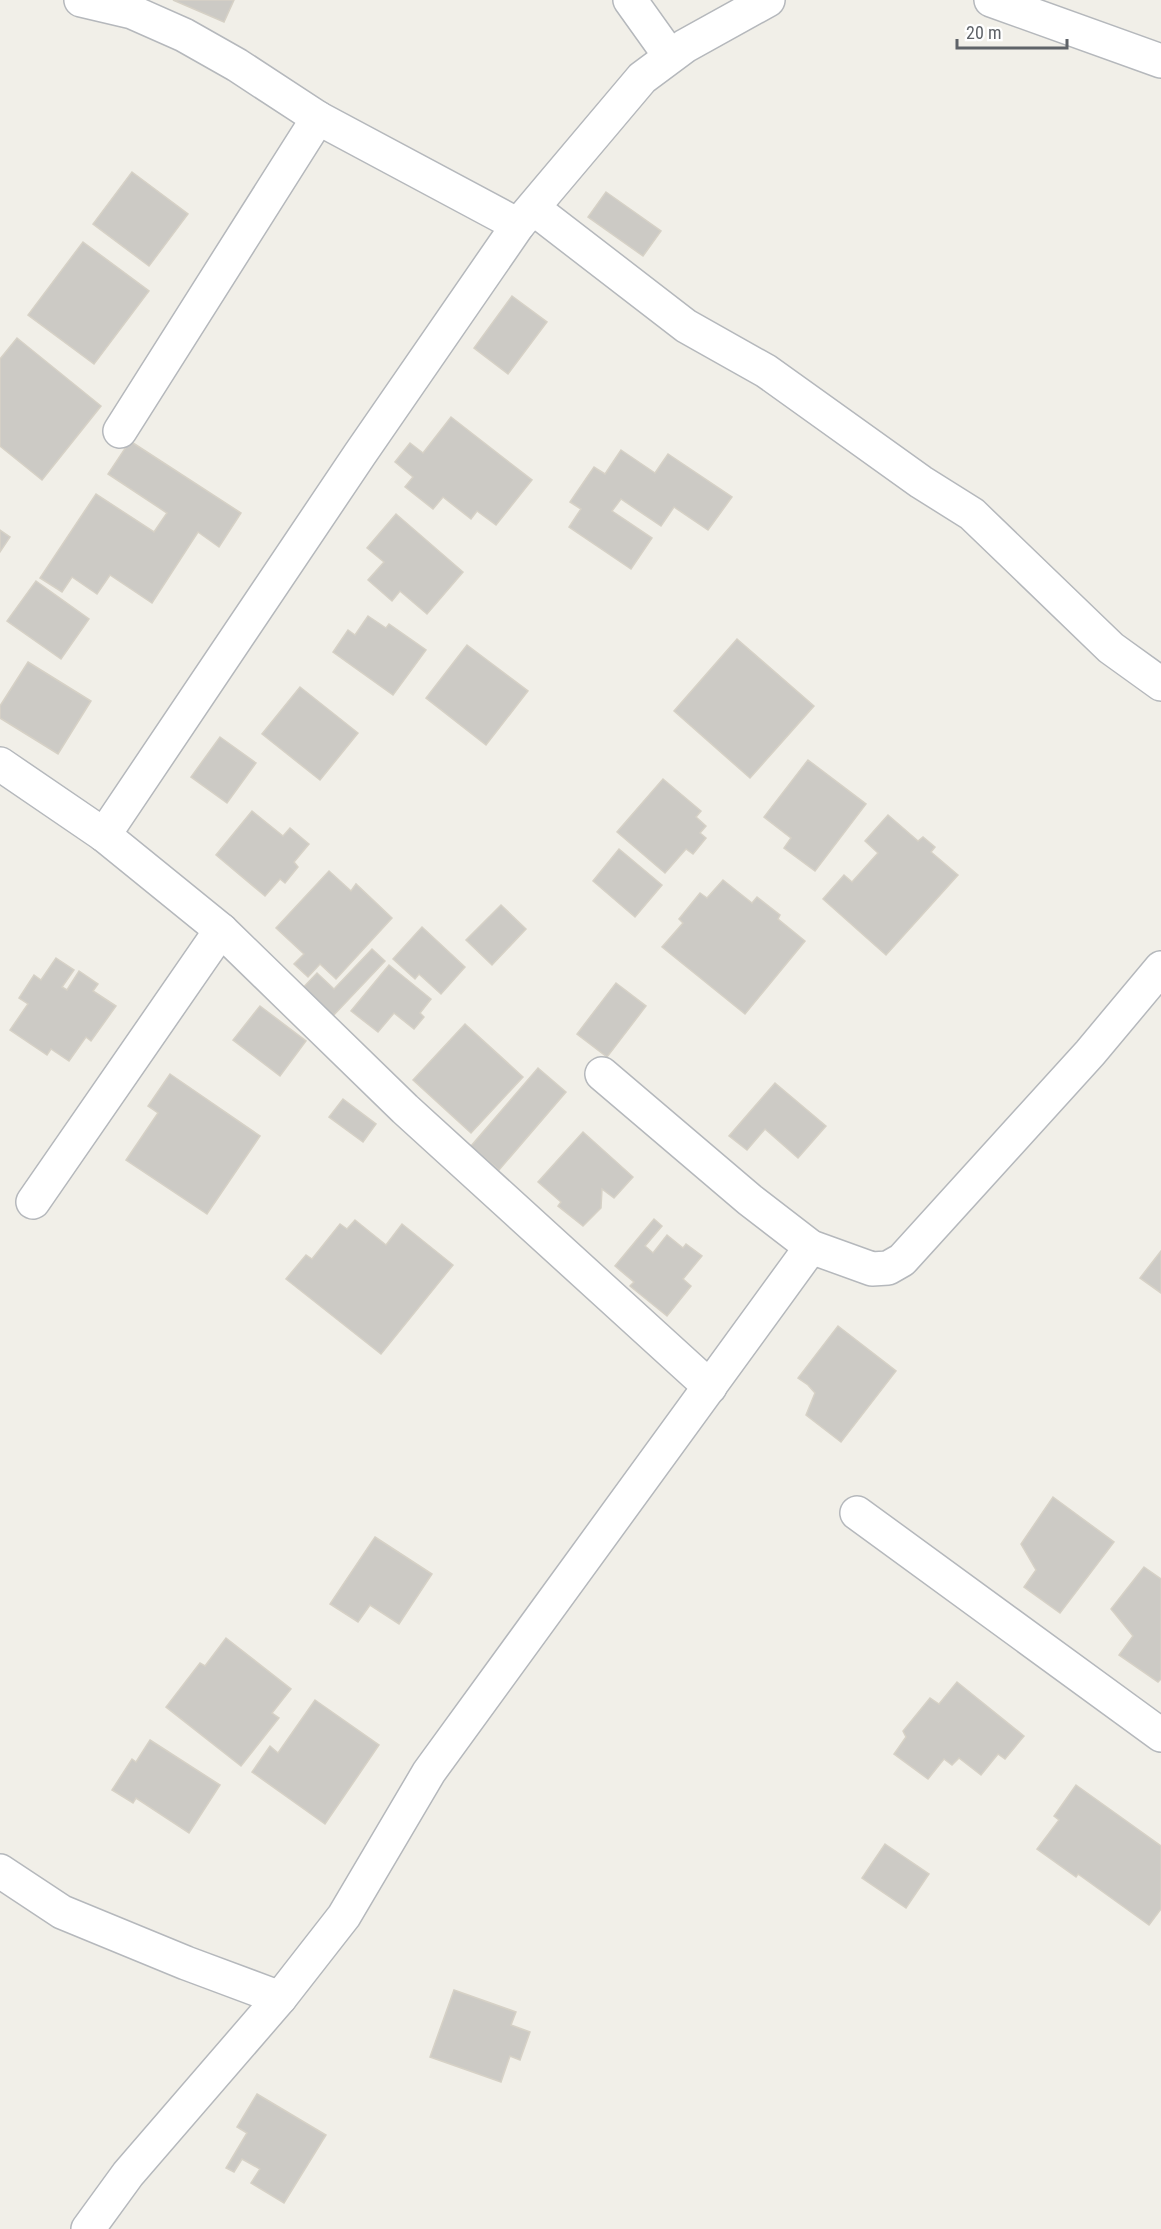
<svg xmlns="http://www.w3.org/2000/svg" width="1161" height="2229" font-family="'Roboto Condensed',sans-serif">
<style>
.building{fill:#cccac5;stroke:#d6d1c6;stroke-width:1.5}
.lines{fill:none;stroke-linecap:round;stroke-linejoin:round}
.minor-casing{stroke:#b5b8bc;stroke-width:36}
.minor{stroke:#fff;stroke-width:33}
</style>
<rect width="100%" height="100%" fill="#f1efe8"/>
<g class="building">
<polygon points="173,0 234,0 224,22"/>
<polygon points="132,172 188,214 149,266 93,224"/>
<polygon points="606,192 661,231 643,256 588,217"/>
<polygon points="83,242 149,291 94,364 28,315"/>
<polygon points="512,296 547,322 508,374 474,348"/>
<polygon points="17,338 101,406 42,480 0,446 0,359"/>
<polygon points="451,417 532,480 496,525 477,511 471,519 443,497 433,509 405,487 413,477 395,462 410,443 423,453"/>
<polygon points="130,441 241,513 219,547 198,532 152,603 110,575 97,594 72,577 62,592 40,578 96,494 154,532 167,513 108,474"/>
<polygon points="621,450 655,473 668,454 732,497 708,530 674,507 661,526 621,499 612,511 652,538 631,569 569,527 581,509 570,502 594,467 605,474"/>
<polygon points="396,514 463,572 427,614 400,591 392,601 368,580 384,562 367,548"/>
<polygon points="0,530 10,537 0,552"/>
<polygon points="36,581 89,619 61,659 7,621"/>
<polygon points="368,616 386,628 389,624 426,650 393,695 333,652 348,630 355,635"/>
<polygon points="737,639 814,706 750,778 674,711"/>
<polygon points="467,645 528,691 486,745 426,698"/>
<polygon points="28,662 91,701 58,754 0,718 0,706"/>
<polygon points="300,687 358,733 320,780 262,734"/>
<polygon points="220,737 256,763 227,803 191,777"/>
<polygon points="808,760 866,804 815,871 784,848 791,838 764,817"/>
<polygon points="663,779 701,811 696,817 706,826 700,833 706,838 693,854 686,849 665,873 617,832"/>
<polygon points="252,811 283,836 290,828 309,844 294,862 298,867 285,883 280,879 265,896 216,855"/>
<polygon points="888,815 918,841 923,837 935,847 931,852 958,875 886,955 823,899 844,875 852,882 878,853 865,841"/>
<polygon points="619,849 662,885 635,917 593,881"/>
<polygon points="329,871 351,891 356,884 392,918 336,979 320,964 308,977 294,964 304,954 276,928"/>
<polygon points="723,880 752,903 757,897 780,915 778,919 805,941 745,1014 662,947 683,923 679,919 700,893 707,898"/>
<polygon points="501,905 526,929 492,965 466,940"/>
<polygon points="422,927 465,967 441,994 419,974 415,979 393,959"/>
<polygon points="372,949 385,961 330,1019 300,991 317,973 334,989"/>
<polygon points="56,958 74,970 62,987 67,990 79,971 98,984 93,991 116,1006 91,1041 86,1037 69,1061 51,1049 47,1055 10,1030 28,1004 19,998 34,975 41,980"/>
<polygon points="389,965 431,999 420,1013 424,1017 414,1029 394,1013 378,1032 351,1011"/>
<polygon points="616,983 646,1006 607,1057 577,1034"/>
<polygon points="260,1006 306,1041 280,1076 233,1040"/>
<polygon points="465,1024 523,1077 471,1133 413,1080"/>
<polygon points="538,1068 566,1092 499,1170 471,1146"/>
<polygon points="170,1074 260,1136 207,1214 126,1160 158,1113 148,1106"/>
<polygon points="775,1083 826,1126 798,1158 765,1129 747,1150 729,1136"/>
<polygon points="343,1099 376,1124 363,1142 329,1117"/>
<polygon points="583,1132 633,1177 614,1198 602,1189 601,1208 583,1226 558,1206 561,1202 538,1182"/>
<polygon points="654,1219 662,1226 645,1246 653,1253 667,1235 683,1248 686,1244 702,1256 683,1279 691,1286 667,1316 630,1286 634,1282 615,1266"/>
<polygon points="355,1220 386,1245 402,1224 453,1265 381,1354 286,1279 306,1255 312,1259 340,1224 347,1229"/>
<polygon points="1161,1251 1161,1293 1140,1278"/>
<polygon points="838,1326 896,1371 841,1442 806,1415 815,1393 808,1385 798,1378"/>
<polygon points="1053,1497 1114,1542 1060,1613 1024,1587 1036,1570 1021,1544"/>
<polygon points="375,1537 432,1574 399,1624 370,1605 358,1622 330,1604"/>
<polygon points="1144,1567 1161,1579 1161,1679 1158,1682 1119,1655 1133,1636 1111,1609"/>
<polygon points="226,1638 291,1689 272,1713 279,1718 241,1766 166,1707 200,1663 205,1666"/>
<polygon points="957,1682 1024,1736 1005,1759 998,1754 981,1775 959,1758 952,1765 944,1759 928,1779 894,1754 906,1737 903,1731 930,1698 939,1704"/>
<polygon points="315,1700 379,1745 325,1824 252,1772 270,1746 278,1753"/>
<polygon points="150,1740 220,1785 189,1833 136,1798 133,1803 112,1790 132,1759 136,1762"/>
<polygon points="1076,1785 1161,1846 1161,1909 1149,1925 1078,1874 1076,1877 1037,1849 1059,1820 1054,1816"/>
<polygon points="885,1844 929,1874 906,1908 862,1878"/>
<polygon points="454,1990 516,2012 511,2025 530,2032 520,2060 510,2056 501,2082 430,2057"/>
<polygon points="257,2094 326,2135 284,2203 251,2183 260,2169 242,2159 234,2172 226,2168 247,2133 237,2127"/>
</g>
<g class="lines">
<defs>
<g id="minor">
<polyline points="81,0 132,12 184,35 237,65 318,118 518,225"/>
<polyline points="630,0 670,56"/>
<polyline points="991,0 1161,61"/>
<polyline points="533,208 686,326 766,371 921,482 972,514 1111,648 1161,684"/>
<polyline points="120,431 318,118"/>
<polyline points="0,764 104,835 221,930 405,1109 710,1387"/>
<polyline points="104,835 360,454 518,225 642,78 685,46 768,0"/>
<polyline points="602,1074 750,1200 811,1247 872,1269 888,1268 902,1260 1090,1053 1161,968"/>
<polyline points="33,1202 221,930"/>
<polyline points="857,1513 1161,1735"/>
<polyline points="0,1871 62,1912 186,1963 280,1998"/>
<polyline points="88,2229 128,2174 280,1998 344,1916 429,1772 811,1247"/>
</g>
</defs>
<use href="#minor" class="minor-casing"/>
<use href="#minor" class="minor"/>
</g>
<path d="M957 39v9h110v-9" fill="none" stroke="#5f6368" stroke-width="3"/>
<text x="966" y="39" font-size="18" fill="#5f6368" stroke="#ffffff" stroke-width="4.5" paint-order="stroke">20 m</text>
</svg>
